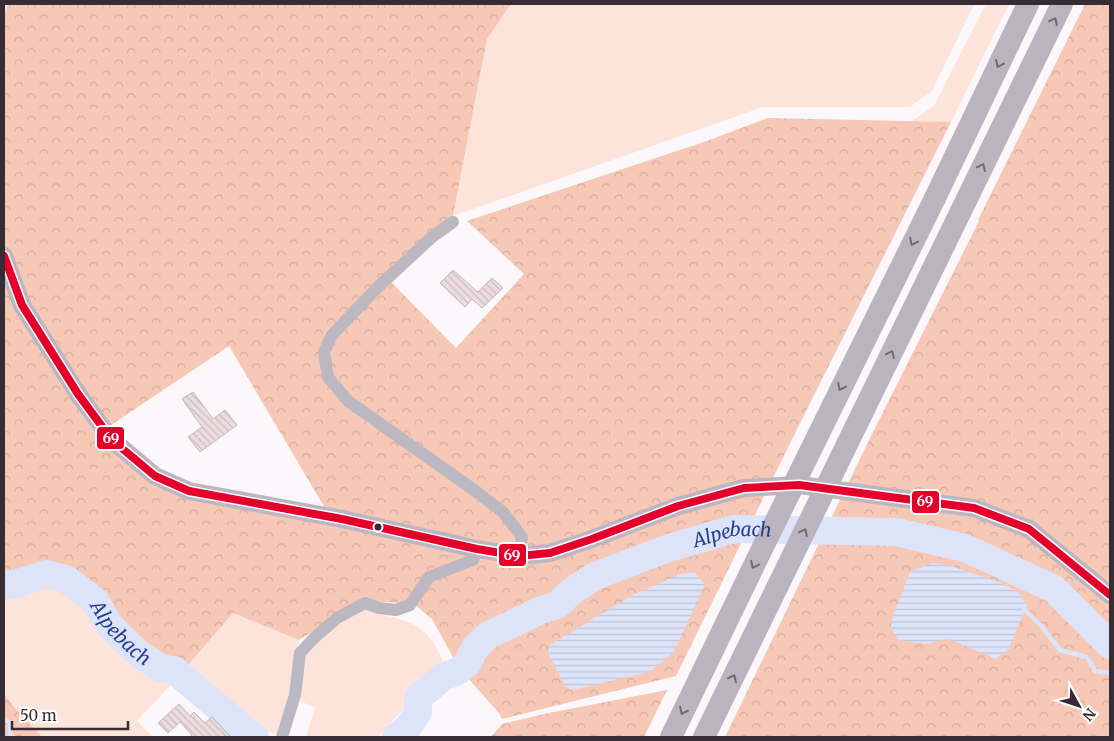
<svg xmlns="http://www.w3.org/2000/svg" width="1114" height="741" font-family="Merriweather,serif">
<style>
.green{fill:#fce4db}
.forest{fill:url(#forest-crowns);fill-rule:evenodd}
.water{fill:url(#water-rules)}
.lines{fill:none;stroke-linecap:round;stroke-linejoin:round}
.stream{stroke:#dde4fa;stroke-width:4.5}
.river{stroke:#dde4fa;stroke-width:28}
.building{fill:url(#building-back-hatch);stroke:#c3b9bc}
.street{stroke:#bcb8c2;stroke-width:12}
.secondary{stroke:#bbb6c1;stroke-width:18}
.highway{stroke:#bab4be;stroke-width:22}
.highway-bridge{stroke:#bab4be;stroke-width:22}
.bus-1-casing{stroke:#fff;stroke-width:11}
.bus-1{stroke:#e4002b;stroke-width:8}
.oneway{stroke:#726972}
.bus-dot{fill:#372b34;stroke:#fff;stroke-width:2}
.labels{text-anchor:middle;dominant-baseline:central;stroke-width:4;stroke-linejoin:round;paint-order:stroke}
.water-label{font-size:19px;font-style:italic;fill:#273d8e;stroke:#fff}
.line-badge{stroke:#fff;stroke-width:2}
.badge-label{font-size:14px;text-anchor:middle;font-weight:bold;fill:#fff}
</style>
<defs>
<pattern id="forest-crowns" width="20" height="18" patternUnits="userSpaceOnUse" patternTransform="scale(1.25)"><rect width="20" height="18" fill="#f6c8b5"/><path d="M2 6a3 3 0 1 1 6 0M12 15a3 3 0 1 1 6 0" fill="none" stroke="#d4ac9c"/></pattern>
<pattern id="water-rules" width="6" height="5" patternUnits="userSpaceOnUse" patternTransform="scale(1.25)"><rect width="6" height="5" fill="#dde4fa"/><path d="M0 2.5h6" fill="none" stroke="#bec4d7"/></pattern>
<pattern id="building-back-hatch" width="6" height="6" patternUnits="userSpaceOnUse" patternTransform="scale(1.25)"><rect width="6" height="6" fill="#ecdcdf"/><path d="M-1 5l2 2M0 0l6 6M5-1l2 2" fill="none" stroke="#cbbdc0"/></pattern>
</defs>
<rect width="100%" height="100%" fill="#fcf7fa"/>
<g class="green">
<polygon points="511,4 974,4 932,91 910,107 763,107 453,216 487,39"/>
<polygon points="986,4 1009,4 951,122 912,121 934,106"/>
<polygon points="70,588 176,679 137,721 153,737 40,737 14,707 4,694 4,589"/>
<path d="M365,606L380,612V615C398,618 417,622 429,637C435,644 439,653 443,661L397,716L378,737H306L315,708L298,700L302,654L315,640Z"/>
<polygon points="233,613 299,640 281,735 250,728 187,666"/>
</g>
<g class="forest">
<path d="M4,4H511L487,39L453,216L386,277L456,348L524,274L467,221L704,142L768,118L951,122L803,417L676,676L502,719L499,713L459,668L432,619L414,604L431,581L479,559L532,564L534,549L469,558L429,575L407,603L361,601L299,640L233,613L176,679L70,588L4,589ZM229,346L325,508L192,486L159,472L119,436L111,425Z"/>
<polygon points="1085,4 1110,4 1110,737 725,737 872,434 979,221 978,220"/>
<polygon points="667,690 644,737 491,737 502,724 544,714"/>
<polygon points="4,694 14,707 42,737 4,737"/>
</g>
<g class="water">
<polygon points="932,563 948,565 1002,583 1019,593 1027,605 1009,648 996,659 949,639 926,644 899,640 891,628 893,615 910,572"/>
<polygon points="695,572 705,585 673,653 649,672 572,690 565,686 548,653 550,645 631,596 680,574"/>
</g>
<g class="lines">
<g class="stream">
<polyline points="4,10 6,4"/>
<polyline points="1025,610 1043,628 1060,650 1086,657 1091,663 1095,671 1110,673"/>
<polyline points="4,719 10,723 10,735 12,737"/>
</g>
<g class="river">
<path id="s1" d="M4,586L22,582L46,574L66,579L95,601L110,626L140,655L161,668L174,670L252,736L255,737"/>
<path id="s2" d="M396,737L407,729L418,712V698L443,677L458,671L467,664L475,648L487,636L541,610L557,605L572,591L595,576L669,548L734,529L896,532L965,548L1054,589L1110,645"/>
</g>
</g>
<g class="building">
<polygon points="453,270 478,292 492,278 503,288 482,308 472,299 465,307 440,283"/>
<polygon points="193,392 213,419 225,410 237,425 200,452 188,437 202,427 182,399"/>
<polygon points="179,704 190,716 194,712 205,723 212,717 231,737 190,737 192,735 180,722 168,733 158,723"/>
</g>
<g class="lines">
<g class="street">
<polyline points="453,222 432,237 377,288 332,335 324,352 328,377 348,401 474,490 503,512 522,537 519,556"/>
<polyline points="282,737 295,695 300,653 314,638 337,618 365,603 379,608 396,610 410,605 429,577 473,560 477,549"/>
</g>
<polyline class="secondary" points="4,256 22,305 78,394 112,440 155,476 189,491 342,519 477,549 519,556 550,553 592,539 678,506 744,488 799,485 974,508 1029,529 1110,595"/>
<g class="highway">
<polyline points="935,198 1028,4"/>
<polyline points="961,211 1062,4"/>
</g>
<g class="highway-bridge">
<polyline points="671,737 759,555 935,198"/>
<polyline points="704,737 961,211"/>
</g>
<defs>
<polyline id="bus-1" points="4,256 22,305 78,394 112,440 155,476 189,491 342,519 477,549 519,556 550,553 592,539 678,506 744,488 799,485 974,508 1029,529 1110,595"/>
</defs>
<use href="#bus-1" class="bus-1-casing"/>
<use href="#bus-1" class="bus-1"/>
</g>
<defs><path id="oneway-chevron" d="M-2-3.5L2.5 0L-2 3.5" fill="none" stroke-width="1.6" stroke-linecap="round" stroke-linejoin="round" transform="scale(1.25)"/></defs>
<g class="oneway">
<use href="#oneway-chevron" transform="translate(1054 21) rotate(-64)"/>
<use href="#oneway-chevron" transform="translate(999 64) rotate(116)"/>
<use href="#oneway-chevron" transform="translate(982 167) rotate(-64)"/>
<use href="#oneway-chevron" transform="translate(913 242) rotate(116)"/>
<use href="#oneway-chevron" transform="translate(891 354) rotate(-64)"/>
<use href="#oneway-chevron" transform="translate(841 387) rotate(116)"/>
<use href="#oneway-chevron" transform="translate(804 532) rotate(-64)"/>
<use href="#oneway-chevron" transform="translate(754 565) rotate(116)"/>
<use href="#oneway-chevron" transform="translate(733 678) rotate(-64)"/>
<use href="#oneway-chevron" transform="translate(683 711) rotate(116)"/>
</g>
<circle class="bus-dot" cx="378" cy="527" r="4.5"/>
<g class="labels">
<g class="water-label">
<text stroke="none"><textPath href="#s2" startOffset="412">Alpebach</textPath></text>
<text stroke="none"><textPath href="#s1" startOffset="142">Alpebach</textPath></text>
</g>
</g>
<g class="line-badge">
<rect x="96" y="426" width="29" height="24" rx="5" fill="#e4002b"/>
<rect x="911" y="490" width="29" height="24" rx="5" fill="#e4002b"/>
<rect x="498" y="543" width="29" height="24" rx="5" fill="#e4002b"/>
</g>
<g class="badge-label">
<text x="111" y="443">69</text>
<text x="925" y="506">69</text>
<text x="512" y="560">69</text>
</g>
<rect width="1114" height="741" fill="none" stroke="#372b34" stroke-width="10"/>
<g transform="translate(1079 706) rotate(130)" stroke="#ffffff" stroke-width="4" paint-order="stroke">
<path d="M0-4L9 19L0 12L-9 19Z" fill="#372b34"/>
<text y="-8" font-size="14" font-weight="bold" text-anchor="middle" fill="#372b34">N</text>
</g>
<path d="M12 721v8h116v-8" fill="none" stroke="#372b34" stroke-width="2.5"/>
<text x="20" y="721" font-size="15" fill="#372b34" stroke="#ffffff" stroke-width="4" paint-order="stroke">50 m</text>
</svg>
